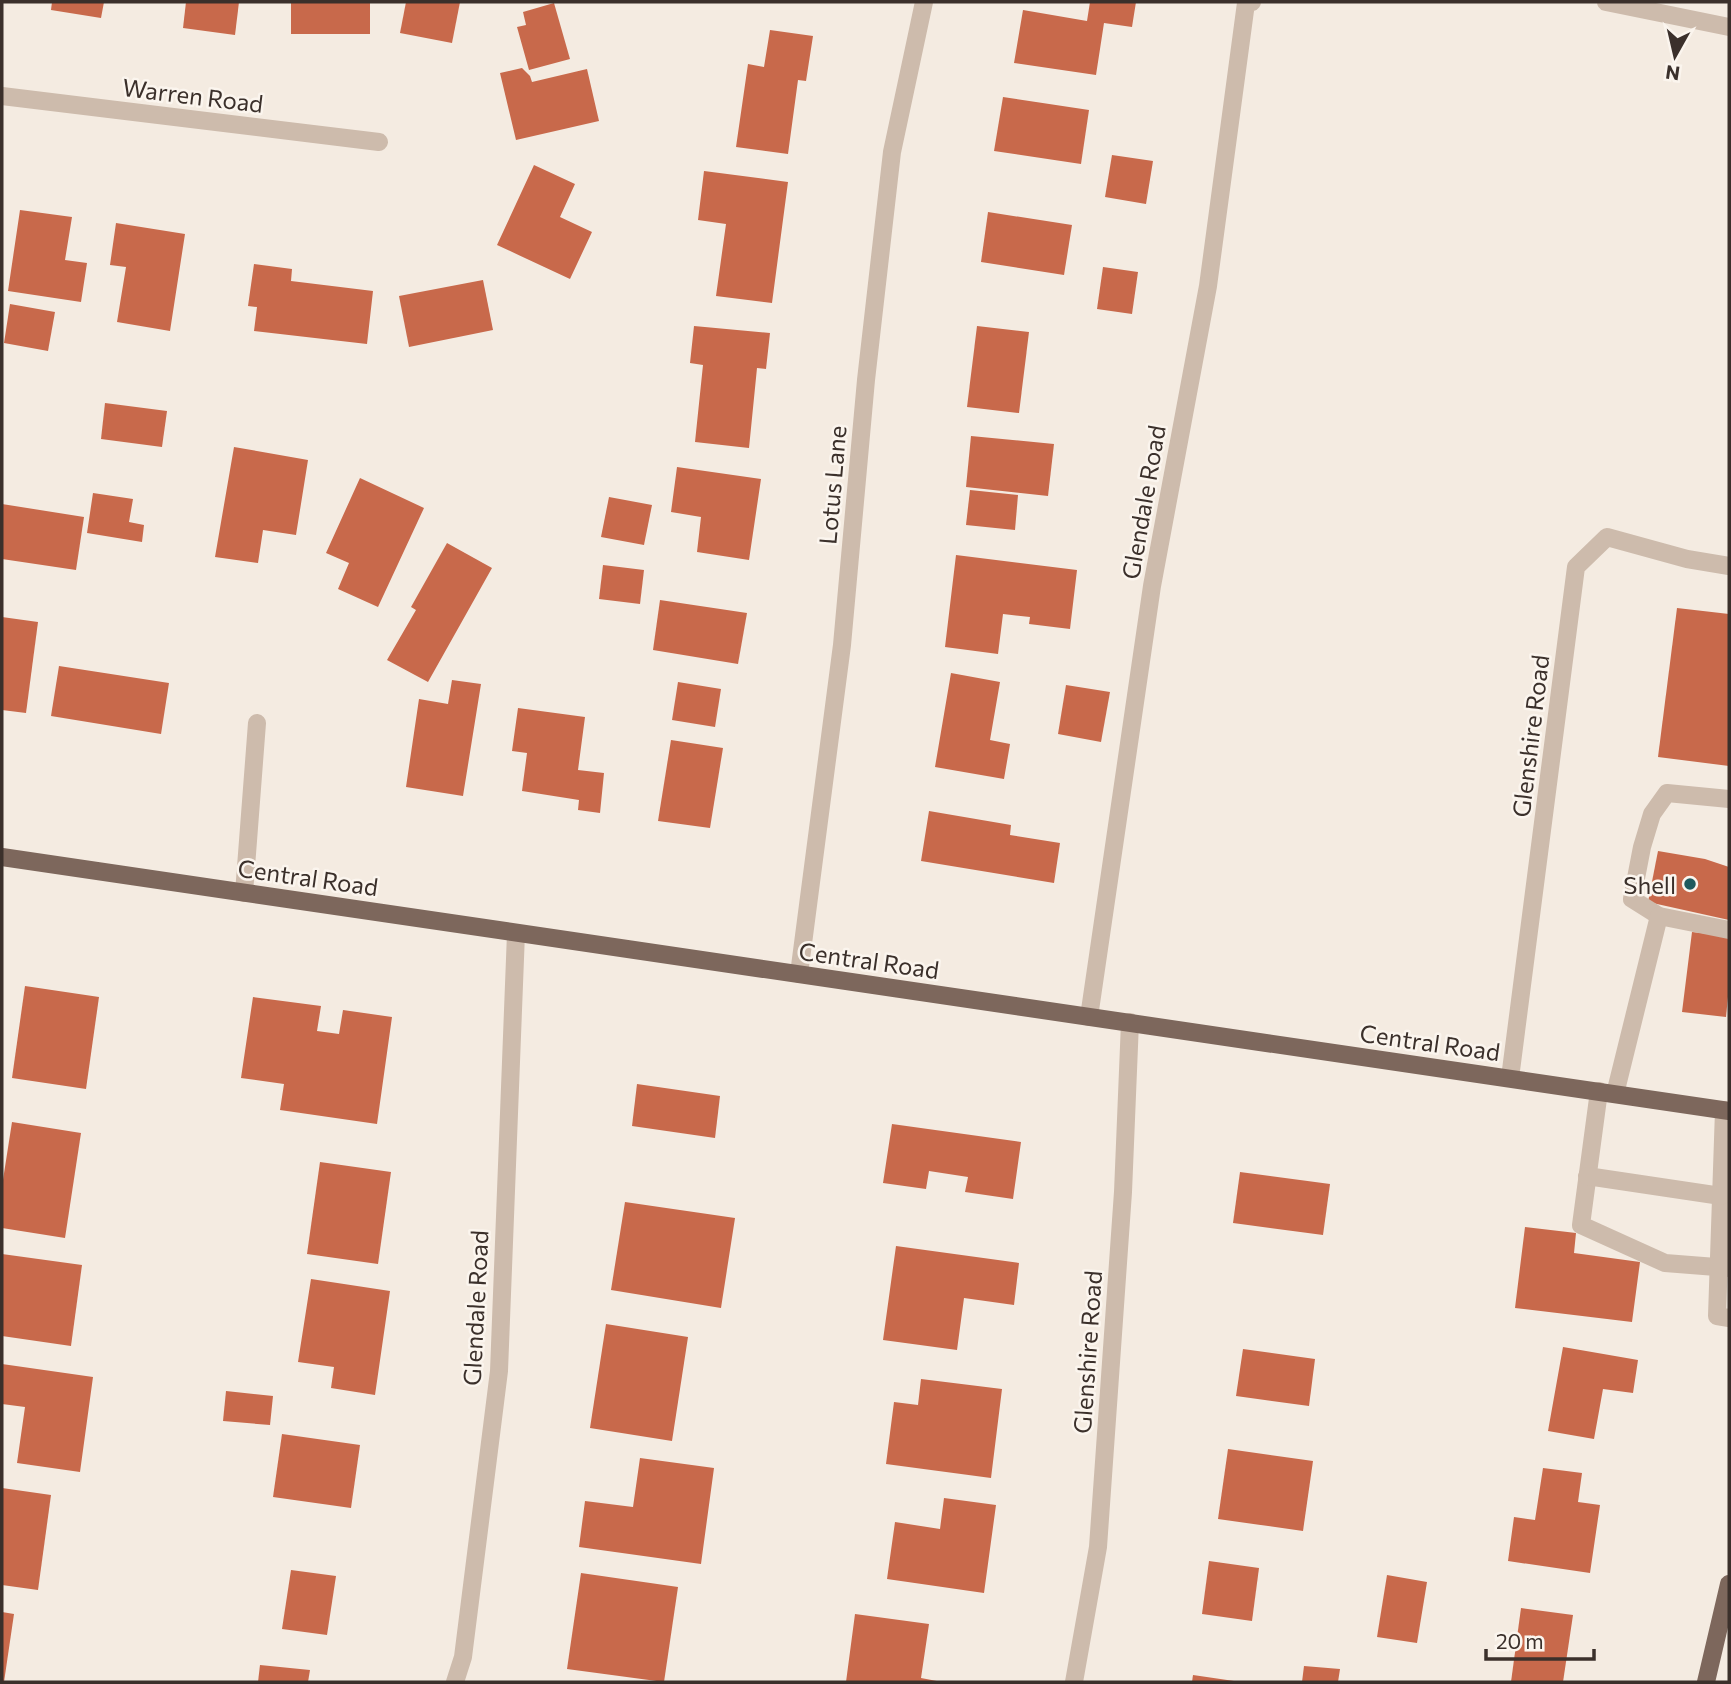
<svg xmlns="http://www.w3.org/2000/svg" width="1731" height="1684" font-family="Commissioner,sans-serif">
<style>
.building{fill:#c8694b}
.lines{fill:none;stroke-linecap:round;stroke-linejoin:round}
.minor{stroke:#cdbbac;stroke-width:18}
.major{stroke:#7d675c;stroke-width:18}
.poi-dot{fill:#1f5a5e;stroke:#fbf5ee;stroke-width:2.5}
.labels{text-anchor:middle;dominant-baseline:central;stroke-width:5;stroke-linejoin:round;paint-order:stroke}
.street-label{font-size:24px;fill:#3b302b;stroke:#fbf5ee}
.poi-label{font-size:24px;fill:#3b302b;stroke:#fbf5ee;text-anchor:end}
</style>
<rect width="100%" height="100%" fill="#f4ebe1"/>
<g class="building">
<polygon points="52,2 104,2 101,18 51,10"/>
<polygon points="186,2 239,2 235,35 183,28"/>
<rect x="291" y="2" width="79" height="32"/>
<polygon points="406,2 460,2 452,43 400,33"/>
<polygon points="1090,2 1136,2 1132,27 1104,23 1096,75 1014,63 1023,10 1087,21"/>
<polygon points="554,3 570,59 529,70 517,27 526,25 523,12"/>
<polygon points="770,30 813,36 806,81 798,80 788,154 736,147 748,64 764,67"/>
<polygon points="522,68 530,76 532,82 587,69 599,121 516,140 500,73"/>
<polygon points="1003,97 1089,110 1081,164 994,151"/>
<polygon points="1112,155 1153,161 1146,204 1105,197"/>
<polygon points="534,165 575,184 560,217 592,232 570,279 497,245"/>
<polygon points="704,171 788,182 772,303 716,296 726,224 698,220"/>
<polygon points="20,210 72,217 65,260 87,263 81,302 8,291"/>
<polygon points="988,212 1072,225 1064,275 981,262"/>
<polygon points="116,223 185,234 170,331 117,322 126,267 110,265"/>
<polygon points="254,264 292,269 291,281 373,291 367,344 254,331 257,307 248,306"/>
<polygon points="1103,267 1138,272 1132,314 1097,309"/>
<polygon points="483,280 493,330 409,347 399,296"/>
<polygon points="10,304 55,312 48,351 4,343"/>
<polygon points="694,326 770,333 766,369 757,368 749,448 695,442 703,365 690,363"/>
<polygon points="977,326 1029,332 1019,413 967,407"/>
<polygon points="105,403 167,411 162,447 101,439"/>
<polygon points="971,436 1054,444 1048,496 966,487"/>
<polygon points="234,447 308,460 296,535 263,530 258,563 215,557"/>
<polygon points="677,467 761,479 749,560 697,552 701,517 671,512"/>
<polygon points="360,478 424,508 378,607 338,589 349,563 326,553"/>
<polygon points="970,490 1018,495 1015,530 966,525"/>
<polygon points="93,493 133,499 129,522 144,525 142,542 87,533"/>
<polygon points="609,497 652,505 644,545 601,537"/>
<polygon points="2,504 84,517 76,570 2,559"/>
<polygon points="447,543 492,568 428,682 387,660 416,610 411,607"/>
<polygon points="956,555 1077,570 1070,629 1029,624 1030,617 1003,614 998,654 945,647"/>
<polygon points="603,565 644,570 640,604 599,599"/>
<polygon points="660,600 747,613 738,664 653,650"/>
<polygon points="1677,608 1729,614 1729,766 1658,757"/>
<polygon points="2,617 38,622 26,713 2,710"/>
<polygon points="59,666 169,683 161,734 51,716"/>
<polygon points="951,673 1000,682 990,740 1010,744 1004,779 935,767"/>
<polygon points="452,680 481,684 463,796 406,787 419,699 448,704"/>
<polygon points="678,682 721,689 715,727 672,720"/>
<polygon points="1066,685 1110,692 1101,742 1058,734"/>
<polygon points="518,708 585,717 578,770 604,773 600,813 578,810 579,800 522,791 527,753 512,751"/>
<polygon points="671,740 723,748 710,828 658,821"/>
<polygon points="929,811 1011,825 1010,835 1060,843 1054,883 921,861"/>
<polygon points="1658,851 1705,859 1729,867 1729,920 1648,902"/>
<polygon points="1692,932 1729,936 1729,987 1726,1017 1682,1012"/>
<polygon points="25,986 99,997 86,1089 12,1078"/>
<polygon points="253,997 321,1006 317,1031 339,1034 343,1010 392,1017 377,1124 280,1110 284,1084 241,1078"/>
<polygon points="637,1084 720,1096 715,1138 632,1126"/>
<polygon points="12,1122 81,1133 65,1238 2,1228 2,1186"/>
<polygon points="892,1124 1021,1142 1013,1199 965,1192 968,1177 929,1171 926,1189 883,1183"/>
<polygon points="320,1162 391,1172 378,1264 307,1254"/>
<polygon points="1240,1172 1330,1184 1323,1235 1233,1223"/>
<polygon points="625,1202 735,1218 721,1308 611,1290"/>
<polygon points="1525,1227 1576,1233 1574,1253 1640,1262 1632,1322 1515,1308"/>
<polygon points="896,1246 1019,1263 1014,1305 964,1298 957,1350 883,1340"/>
<polygon points="2,1254 82,1265 71,1346 2,1336"/>
<polygon points="311,1279 390,1291 375,1395 331,1388 334,1367 298,1362"/>
<polygon points="606,1324 688,1337 672,1441 590,1428"/>
<polygon points="1563,1347 1638,1360 1633,1393 1603,1389 1594,1439 1548,1431"/>
<polygon points="1243,1349 1315,1359 1309,1406 1236,1396"/>
<polygon points="2,1364 93,1377 80,1472 17,1463 25,1407 2,1404"/>
<polygon points="921,1379 1002,1389 991,1478 886,1464 894,1402 918,1405"/>
<polygon points="226,1391 273,1396 270,1425 223,1421"/>
<polygon points="282,1434 360,1445 351,1508 273,1497"/>
<polygon points="1228,1449 1313,1461 1303,1531 1218,1519"/>
<polygon points="640,1458 714,1468 701,1564 579,1547 585,1501 633,1507"/>
<polygon points="1543,1468 1582,1473 1578,1502 1600,1505 1590,1573 1508,1561 1514,1517 1535,1520"/>
<polygon points="2,1488 51,1495 38,1590 2,1585"/>
<polygon points="944,1498 996,1505 984,1593 887,1579 895,1522 940,1529"/>
<polygon points="1209,1561 1259,1568 1252,1621 1202,1614"/>
<polygon points="291,1570 336,1576 327,1635 282,1629"/>
<polygon points="581,1573 678,1587 664,1682 567,1669"/>
<polygon points="1387,1575 1427,1582 1417,1643 1377,1637"/>
<polygon points="1521,1608 1573,1615 1563,1682 1511,1682"/>
<polygon points="2,1612 14,1614 4,1682 2,1682"/>
<polygon points="855,1614 929,1624 921,1678 942,1682 846,1682"/>
<polygon points="260,1665 310,1670 308,1682 258,1682"/>
<polygon points="1304,1666 1340,1669 1338,1682 1302,1682"/>
<polygon points="1193,1675 1234,1681 1234,1682 1192,1682"/>
</g>
<g class="lines">
<g class="minor">
<polyline points="1606,2 1729,27"/>
<polyline points="2,96 379,142"/>
<polyline points="244,893 257,723"/>
<polyline points="1659,916 1632,899 1642,847 1652,814 1667,793 1729,799"/>
<polyline points="799,974 842,645 866,380 892,152 924,2"/>
<polyline points="1089,1017 1152,586 1208,286 1246,3 1252,2"/>
<polyline points="1510,1078 1576,567 1607,537 1687,559 1729,566"/>
<polyline points="1599,1091 1581,1225 1665,1263 1729,1268"/>
<polyline points="1615,1094 1659,916 1729,930"/>
<polyline points="1724,1110 1717,1316 1729,1318"/>
<polyline points="1587,1176 1721,1196"/>
<polyline points="455,1682 463,1657 499,1371 516,933"/>
<polyline points="1074,1682 1098,1547 1123,1192 1130,1022"/>
</g>
<g class="major">
<polyline points="2,857 1729,1111"/>
<polyline points="1706,1682 1729,1584"/>
</g>
</g>
<circle class="poi-dot" cx="1690" cy="884" r="7"/>
<g class="labels">
<g class="street-label">
<text transform="translate(193 95) rotate(7)">Warren Road</text>
<text transform="translate(832 485) rotate(-85)">Lotus Lane</text>
<text transform="translate(1143 502) rotate(-80)">Glendale Road</text>
<text transform="translate(1530 736) rotate(-83)">Glenshire Road</text>
<text transform="translate(308 877) rotate(8)">Central Road</text>
<text transform="translate(869 960) rotate(8)">Central Road</text>
<text transform="translate(1430 1042) rotate(8)">Central Road</text>
<text transform="translate(475 1308) rotate(-87)">Glendale Road</text>
<text transform="translate(1087 1352) rotate(-86)">Glenshire Road</text>
</g>
<g class="poi-label">
<text x="1676" y="884">Shell</text>
</g>
</g>
<rect width="1731" height="1684" fill="none" stroke="#3b302b" stroke-width="7"/>
<g transform="translate(1675 56) rotate(188)" stroke="#fbf5ee" stroke-width="5" paint-order="stroke">
<path d="M0-5L12 26L0 18L-12 26Z" fill="#3b302b"/>
<text y="-10" font-size="19" font-weight="bold" text-anchor="middle" fill="#3b302b">N</text>
</g>
<path d="M1486 1649v10h108v-10" fill="none" stroke="#3b302b" stroke-width="3.5"/>
<text x="1496" y="1649" font-size="21" fill="#3b302b" stroke="#fbf5ee" stroke-width="5" paint-order="stroke">20 m</text>
</svg>
